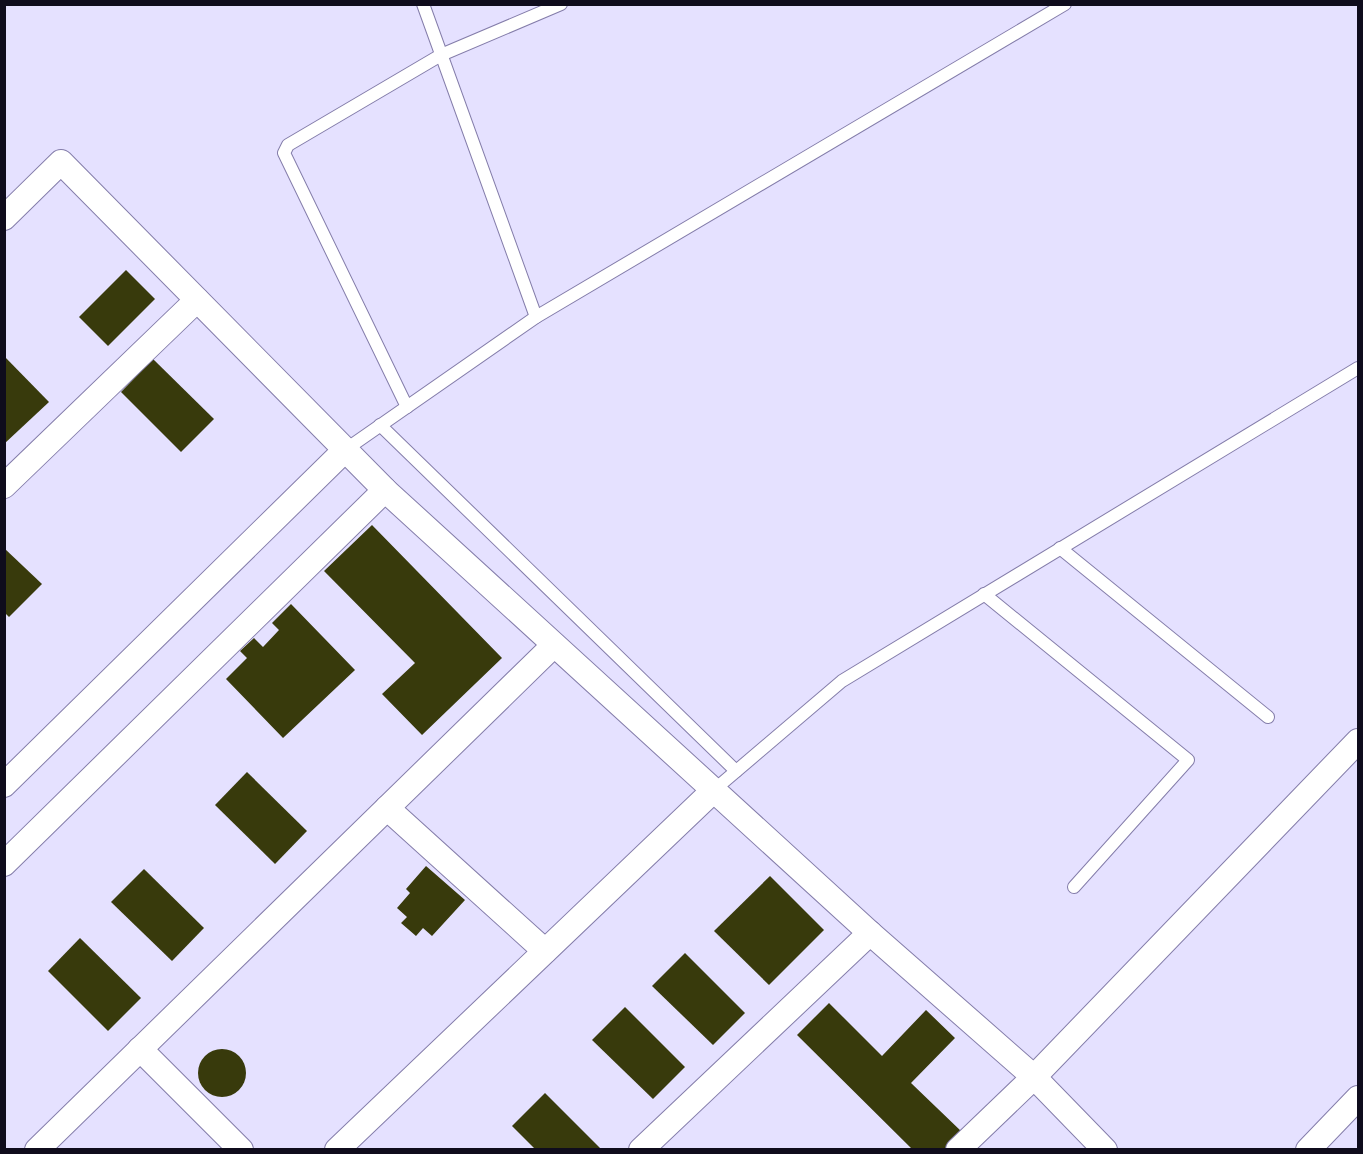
<svg xmlns="http://www.w3.org/2000/svg" width="1363" height="1154" font-family="Mulish,sans-serif">
<style>
.building{fill:#383a0c}
.lines{fill:none;stroke-linecap:round;stroke-linejoin:round}
.lane-casing{stroke:#847daa;stroke-width:14}
.street-casing{stroke:#847daa;stroke-width:26}
.lane{stroke:#fff;stroke-width:12}
.street{stroke:#fff;stroke-width:24}
</style>
<rect width="100%" height="100%" fill="#e5e1ff"/>
<g class="building">
<polygon points="126,270 155,299 108,346 79,317"/>
<polygon points="4,356 49,402 4,444"/>
<polygon points="153,359 214,419 181,452 121,392"/>
<polygon points="372,525 502,658 422,735 382,694 415,663 324,571"/>
<polygon points="4,548 42,584 9,617 4,612"/>
<polygon points="291,604 355,670 283,738 226,679 247,658 240,651 254,638 263,647 279,630 272,623"/>
<polygon points="247,772 307,831 275,864 215,805"/>
<polygon points="426,866 465,900 432,936 423,928 416,936 401,923 407,917 397,908 410,893 406,889"/>
<polygon points="144,869 204,928 172,961 111,902"/>
<polygon points="770,876 824,930 769,985 714,931"/>
<polygon points="80,938 141,998 108,1031 48,971"/>
<polygon points="685,953 745,1013 713,1045 652,986"/>
<polygon points="829,1003 882,1056 926,1010 955,1038 911,1083 962,1132 945,1150 913,1150 797,1035"/>
<polygon points="625,1007 685,1067 653,1099 592,1040"/>
<circle cx="222" cy="1073" r="24"/>
<polygon points="545,1093 602,1150 536,1150 512,1126"/>
</g>
<g class="lines">
<defs>
<g id="lane">
<polyline points="423,4 536,317"/>
<polyline points="407,407 284,153 288,145 441,55 561,4"/>
<polyline points="380,425 736,771"/>
<polyline points="345,450 536,317 1065,4"/>
<polyline points="1060,548 1268,717"/>
<polyline points="984,594 1188,760 1074,887"/>
<polyline points="714,790 842,681 1358,368"/>
</g>
<g id="street">
<polyline points="4,218 61,162 385,490 870,933 1034,1077 1105,1150"/>
<polyline points="4,486 197,300"/>
<polyline points="4,785 345,450"/>
<polyline points="387,808 545,951"/>
<polyline points="4,864 385,490"/>
<polyline points="140,1049 241,1150"/>
<polyline points="37,1150 554,645"/>
<polyline points="337,1150 714,790"/>
<polyline points="641,1150 870,933"/>
<polyline points="958,1150 1034,1077 1358,741"/>
<polyline points="1308,1150 1358,1098"/>
</g>
</defs>
<use href="#lane" class="lane-casing"/>
<use href="#street" class="street-casing"/>
<use href="#lane" class="lane"/>
<use href="#street" class="street"/>
</g>
<rect width="1363" height="1154" fill="none" stroke="#0f0c1c" stroke-width="12"/>
</svg>
